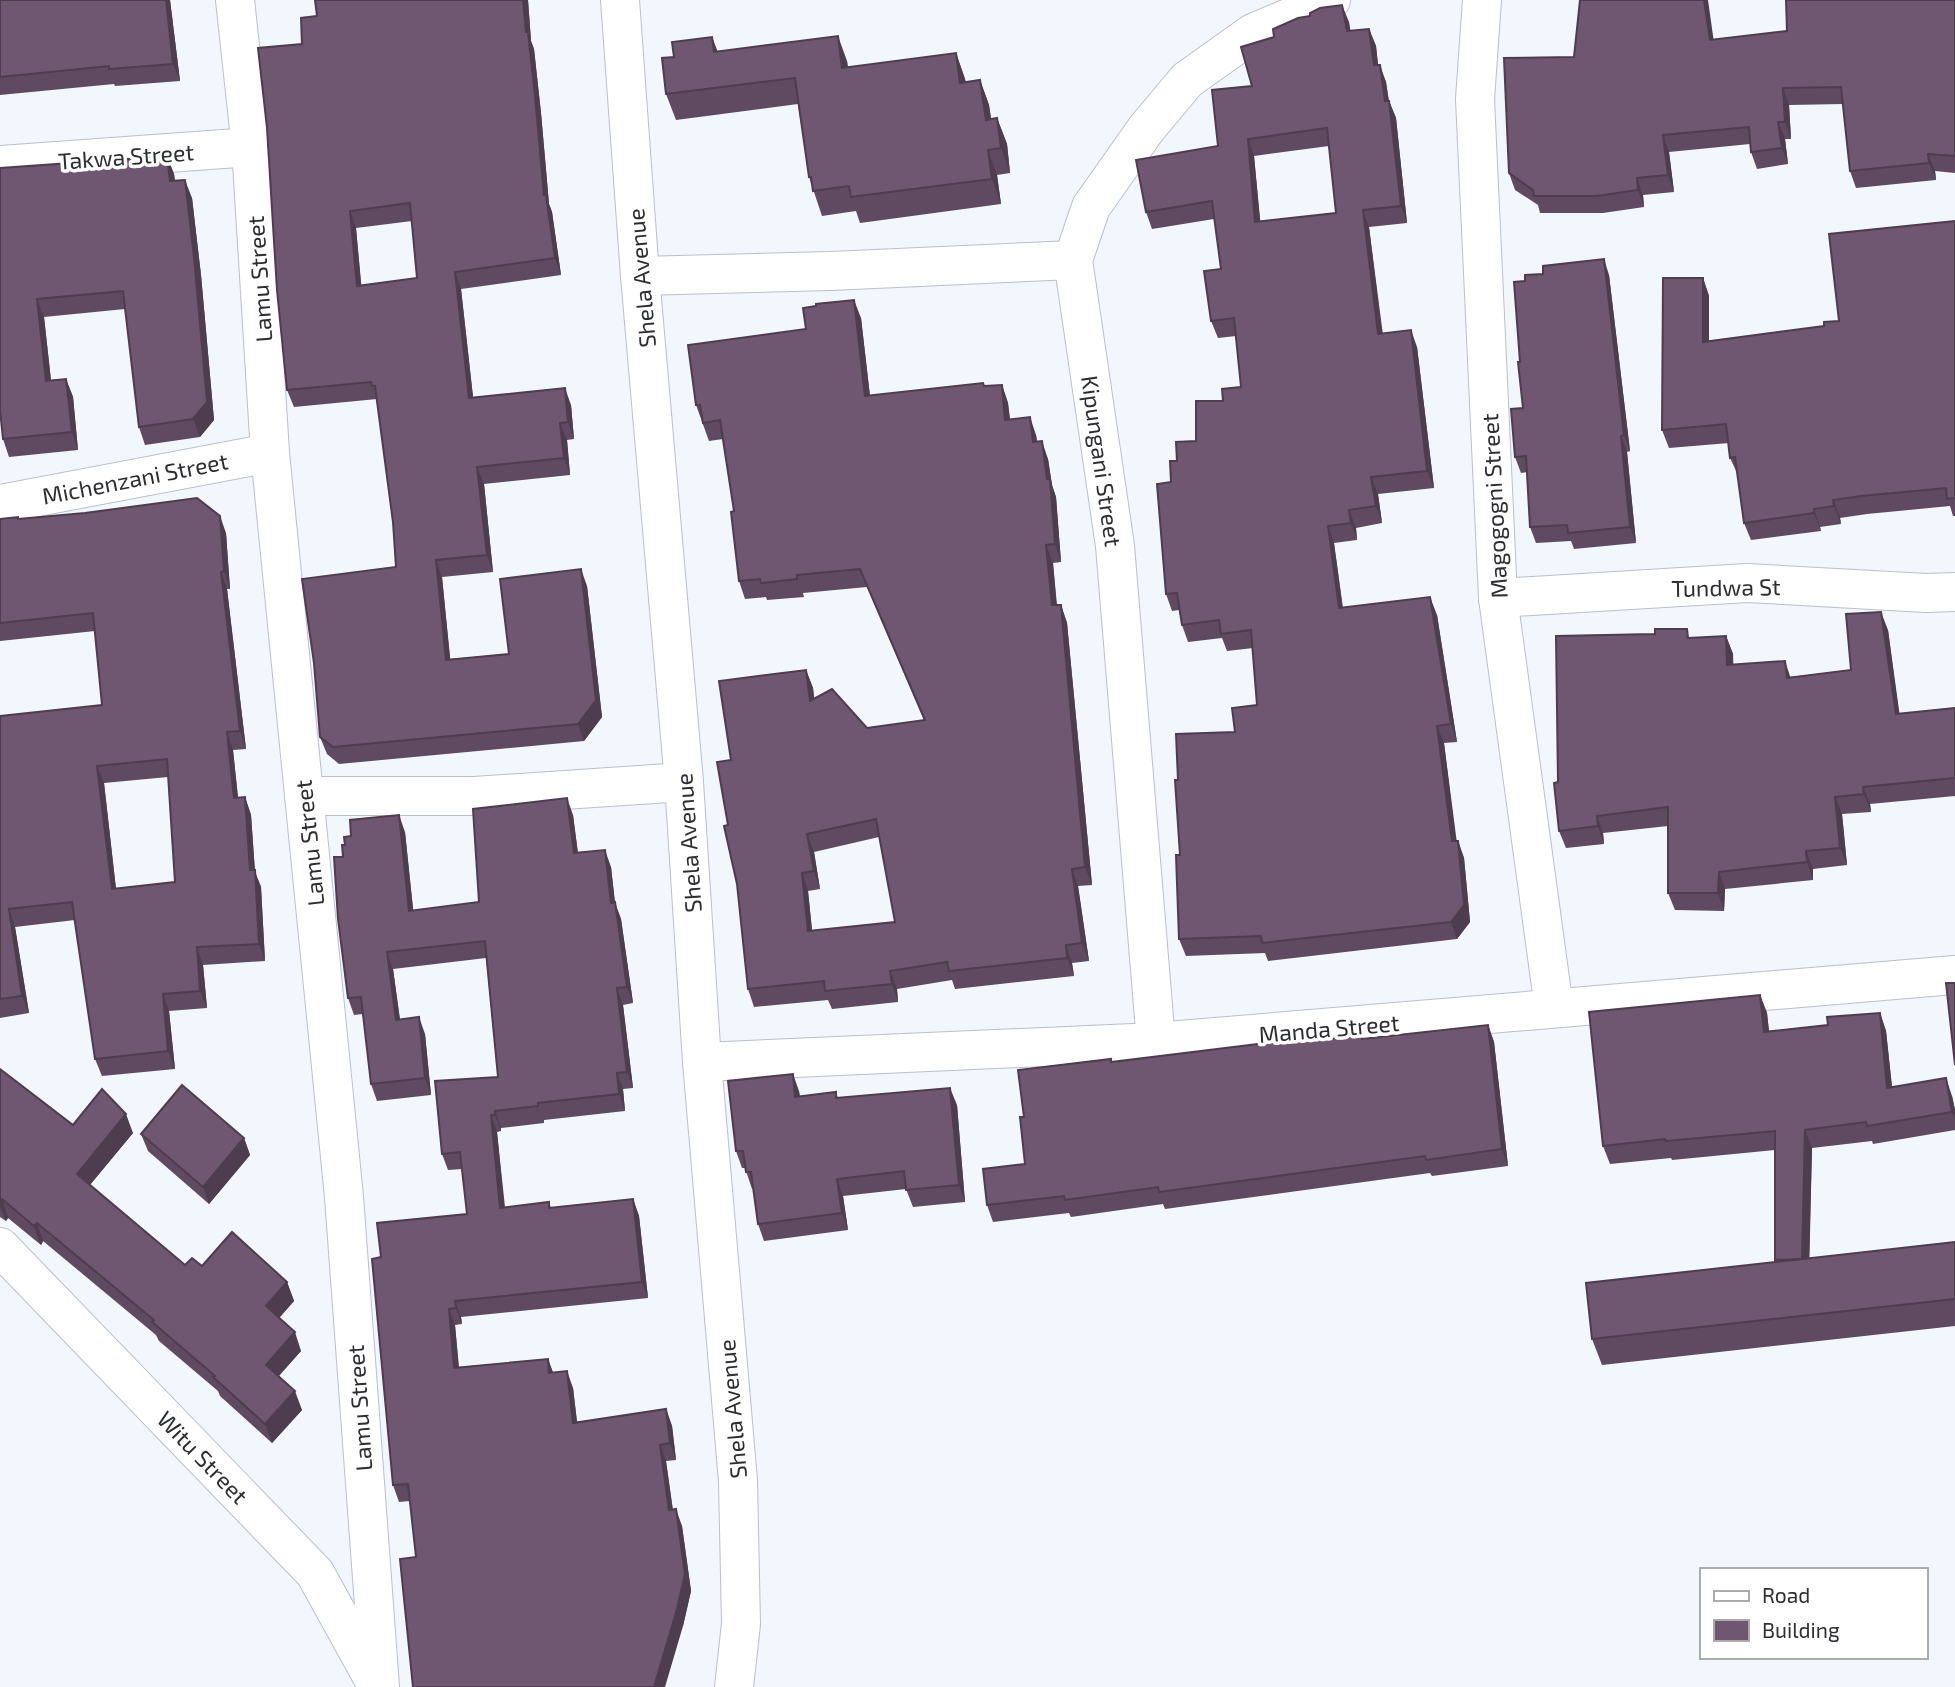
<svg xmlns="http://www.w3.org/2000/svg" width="1955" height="1687" font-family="'Exo 2',sans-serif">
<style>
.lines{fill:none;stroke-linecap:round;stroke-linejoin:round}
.minor-casing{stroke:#b9c0cb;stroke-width:40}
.minor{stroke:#fff;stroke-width:38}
.wall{fill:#5f4a61;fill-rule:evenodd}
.shaded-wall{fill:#4e3c4f}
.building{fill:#6f5671;stroke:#4e3c4f;stroke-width:2;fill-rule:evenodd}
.labels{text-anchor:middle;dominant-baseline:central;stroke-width:7;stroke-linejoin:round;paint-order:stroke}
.street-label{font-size:23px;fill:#2c2e32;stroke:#fff}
</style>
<rect width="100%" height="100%" fill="#f2f6fd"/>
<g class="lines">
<defs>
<g id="minor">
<polyline points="235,0 251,147 270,453 344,1197 380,1687"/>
<polyline points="620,0 640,276 684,782 702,1062 738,1481 741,1624 734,1687"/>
<polyline points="1482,0 1475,99 1498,598 1554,1008"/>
<polyline points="0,165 251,147"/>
<polyline points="640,276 831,271 1073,260"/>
<polyline points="0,504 270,453"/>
<polyline points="1498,598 1747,583 1926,593 1955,592"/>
<polyline points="304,796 475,796 684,782"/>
<polyline points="1156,1042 1115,546 1073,260 1091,207 1146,129 1187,80 1253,33 1331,0"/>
<polyline points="702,1062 1156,1042 1955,975"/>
<polyline points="0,1247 315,1573 374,1680"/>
</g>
</defs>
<use href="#minor" class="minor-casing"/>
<use href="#minor" class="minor"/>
</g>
<g class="wall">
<polygon points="0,0 170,0 180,81 115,86 114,84 0,95"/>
<path d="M315,0H528L531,41L534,49L541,113L549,204L552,212L561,275L461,289L473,397L571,405L574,439L567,440L570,475L484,484L493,572L442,577L450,659L509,654L587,586L602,717L584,741L339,764L327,754L320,737L396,567L393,522L377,399L294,407L287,390L317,16ZM412,221L417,278L361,285L356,228Z"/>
<polygon points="1955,0 1955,173 1935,171 1936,180 1856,188 1850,171 1843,104 1789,105 1791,139 1785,139 1788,164 1757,169 1751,152 1750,144 1669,152 1674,192 1643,195 1644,207 1603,213 1540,213 1538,205 1515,190 1509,173 1714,39 1787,31"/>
<path d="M1310,16L1349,22L1350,31L1369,29L1376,46L1378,65L1386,82L1389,101L1396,118L1407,223L1369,227L1382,333L1417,347L1434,488L1378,494L1382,523L1356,528L1357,540L1334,543L1343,608L1437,615L1457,742L1444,743L1456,841H1458L1464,858L1470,922L1457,939L1268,961L1265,953L1186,956L1179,939L1180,855L1178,780L1235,732L1257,705L1253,648L1227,651L1222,638L1188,642L1182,625L1179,610L1172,611L1166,594L1171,482L1177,461L1196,441L1223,401L1241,387L1236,336L1218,338L1211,321L1221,269L1214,219L1152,229L1146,212L1218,146L1252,86L1274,37ZM1329,146L1336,213L1260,221L1254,156Z"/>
<polygon points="712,37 717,51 847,61 848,68 956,53 966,82 980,80 989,105 991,119 997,118 1007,144 1010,173 997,175 1001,204 860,223 856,211 822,216 809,177 798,104 676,120 666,94 674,57"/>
<polygon points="167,156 174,174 175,181 192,198 201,275 214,420 200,437 145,445 139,427 125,309 44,317 51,380 66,379 73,397 78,450 9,457 3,439 0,168"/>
<polygon points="1955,221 1955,516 1953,516 1950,506 1867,514 1840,518 1841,524 1820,527 1821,531 1751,540 1744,523 1738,475 1730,458 1729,443 1669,448 1662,430 1703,278 1709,296 1709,341 1824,326 1839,321"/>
<polygon points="1609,275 1630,451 1627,452 1636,543 1574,549 1571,541 1536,543 1530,527 1527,472 1521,473 1515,457 1523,408 1520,362"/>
<path d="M861,318L870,396L1002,385L1008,403L1010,420L1036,435L1037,442L1048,459L1052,485L1056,497L1061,562L1053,563L1057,605H1061L1067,623L1092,885L1078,886L1089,961L1072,963L1074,976L955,989L952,980L897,989L898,1002L832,1009L828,1000L754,1007L748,989L737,884L728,825L731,760L806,670L813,688L814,699L867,728L924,720L867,587L803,593L804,597L767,600L766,597L745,599L739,581L734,511L723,439L709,441L696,405L806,329ZM879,837L895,922L812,931L808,891L820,889L814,852Z"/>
<path d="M0,519L226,533L230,589H227L246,749L233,750L238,798L245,797L251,815L255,872L261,887L265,961L203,965L207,1008L169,1011L175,1069L102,1076L95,1059L75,920L15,927L29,1013L0,1018V716L102,705L95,631L0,641ZM168,777L175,882L116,889L104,783Z"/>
<polygon points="1888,630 1899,714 1955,708 1955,796 1870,804 1871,812 1842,814 1847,865 1813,869 1813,880 1725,889 1724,911 1675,910 1668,893 1668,826 1603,833 1604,844 1566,848 1559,831 1558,782 1690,638 1726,636 1733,654 1733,665 1790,677 1851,670"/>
<polygon points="573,815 578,853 611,867 615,903 621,919 633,1003 623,1005 633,1088 623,1089 625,1111 544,1120 544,1123 501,1128 501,1131 497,1132 505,1207 549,1202 551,1208 633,1199 639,1216 648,1298 461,1317 462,1324 455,1325 459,1367 548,1359 553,1373 573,1388 577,1422 666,1409 672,1426 676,1460 666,1461 673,1510 682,1526 691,1591 683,1626 416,1557 410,1501 399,1502 393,1485 381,1257 467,1214 462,1169 448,1170 442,1154 498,1077 486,958 393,969 400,1019 425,1034 431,1095 377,1101 371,1084 363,1014 354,1015 348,998 343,857 345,845 351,836 405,832 413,910 479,902"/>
<polygon points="1760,995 1767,1013 1769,1031 1828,1025 1880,1013 1886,1031 1892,1087 1952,1096 1955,1110 1955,1130 1873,1144 1872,1141 1812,1148 1809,1258 1955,1242 1955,1326 1602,1365 1592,1339 1775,1262 1775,1150 1672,1160 1671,1158 1610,1164 1603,1146"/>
<polygon points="1488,1025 1494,1042 1508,1166 1432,1176 1430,1173 1165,1209 1163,1204 1071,1217 1069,1213 993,1222 987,1205 1025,1164 1024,1117 1112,1062 1314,1037 1316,1041 1362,1035 1363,1039"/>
<polygon points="0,1069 73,1125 133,1133 90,1185 185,1265 202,1266 287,1282 294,1301 279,1318 301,1351 279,1376 302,1410 272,1443 220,1396 218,1391 159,1341 156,1335 43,1241 41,1245 8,1218 6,1221 0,1217"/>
<polygon points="799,1091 800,1096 836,1092 838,1098 957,1105 965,1202 913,1207 906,1189 843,1196 848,1230 764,1241 758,1224 753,1189 752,1189 745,1168 742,1168 736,1151"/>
<polygon points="141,1134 244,1138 250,1155 209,1204 148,1151"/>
</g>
<g class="shaded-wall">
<polygon points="166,0 170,0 180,81 173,64"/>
<polygon points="523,0 528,0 531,41 534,49 541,113 549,204 552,212 561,275 555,258 544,195 526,32"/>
<polygon points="1704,0 1708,0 1716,57 1710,40"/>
<polygon points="1342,5 1349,22 1353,48 1347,31"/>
<polygon points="1369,29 1376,46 1380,83 1374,65"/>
<polygon points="838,36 847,61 851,94 842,68"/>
<polygon points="712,37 722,63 714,52"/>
<polygon points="956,53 965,79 969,108 960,83"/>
<polygon points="1380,65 1386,82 1391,118 1385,101"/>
<polygon points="980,80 989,105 995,145 986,120"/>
<polygon points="1783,88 1789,105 1791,139 1785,122"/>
<polygon points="1389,101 1396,118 1407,223 1401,206"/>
<polygon points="997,118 1007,144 1010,173 1001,148"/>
<polygon points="1778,122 1785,139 1788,164 1782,148"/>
<polygon points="1663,135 1669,152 1674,192 1668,175"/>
<polygon points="1248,139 1254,156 1262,239 1255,222"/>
<polygon points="988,150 997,175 1001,204 992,179"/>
<polygon points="1928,154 1935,171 1936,180 1929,163"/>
<polygon points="167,156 174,174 177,199 170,181"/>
<polygon points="1637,178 1643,195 1644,207 1638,190"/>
<polygon points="185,180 192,198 201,275 214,420 200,437 193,419"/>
<polygon points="1363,210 1369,227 1385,351 1378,334"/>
<polygon points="350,211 356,228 363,303 357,286"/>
<polygon points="1604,259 1609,275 1630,451 1624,435"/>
<polygon points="455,272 461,289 475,415 469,398"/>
<polygon points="1703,278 1709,296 1709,360 1703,342"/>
<polygon points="37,299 44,317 53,399 46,381"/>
<polygon points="854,300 861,318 872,414 865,396"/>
<polygon points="1411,330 1417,347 1434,488 1427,471"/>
<polygon points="66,379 73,397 78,450 72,432"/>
<polygon points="1002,385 1008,403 1012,438 1005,420"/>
<polygon points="565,388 571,405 574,439 568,422"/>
<polygon points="1030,417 1036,435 1040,460 1033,442"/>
<polygon points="560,423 567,440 570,475 564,458"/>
<polygon points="1621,436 1627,452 1636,543 1630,527"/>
<polygon points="1042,441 1048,459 1052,485 1056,497 1061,562 1055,544"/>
<polygon points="477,467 484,484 493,572 487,555"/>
<polygon points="1371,477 1378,494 1382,523 1376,506"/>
<polygon points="1833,500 1840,518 1841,524 1834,506"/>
<polygon points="1814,509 1820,527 1821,531 1814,513"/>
<polygon points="1349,510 1356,528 1357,540 1351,523"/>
<polygon points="220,516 226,533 230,589 224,571"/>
<polygon points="1328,526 1334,543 1345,626 1339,608"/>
<polygon points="1046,545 1053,563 1058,623 1052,605"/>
<polygon points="436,560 442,577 452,677 446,660"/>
<polygon points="581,569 587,586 602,717 584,741 578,724"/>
<polygon points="221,572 227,589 246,749 240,731"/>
<polygon points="1430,597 1437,615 1457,742 1451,724"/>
<polygon points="1061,605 1067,623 1092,885 1085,867"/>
<polygon points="1881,612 1888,630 1902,732 1896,714"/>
<polygon points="1726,636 1733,654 1734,683 1727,665"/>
<polygon points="1785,661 1791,679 1787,678"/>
<polygon points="806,670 813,688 817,719 810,701"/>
<polygon points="1437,726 1444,743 1459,859 1452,841"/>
<polygon points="227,732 233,750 240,816 234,798"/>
<polygon points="97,766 104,783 118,907 112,889"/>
<polygon points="1863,787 1870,804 1871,812 1864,794"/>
<polygon points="245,797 251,815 255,872 261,887 265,961 259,944 250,870"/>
<polygon points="1835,797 1842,814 1847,865 1840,848"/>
<polygon points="567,798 573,815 580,870 574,853"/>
<polygon points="399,815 405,832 415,927 409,911"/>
<polygon points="1597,816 1603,833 1604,844 1598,826"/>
<polygon points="807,834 814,852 820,889 814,871"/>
<polygon points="1458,841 1464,858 1470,922 1457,939 1451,922"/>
<polygon points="605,850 611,867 615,903 621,919 633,1003 627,987 611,903"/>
<polygon points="1806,851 1813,869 1813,880 1807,862"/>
<polygon points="1072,869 1078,886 1089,961 1082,943"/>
<polygon points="1719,872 1725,889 1724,911 1718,893"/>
<polygon points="802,873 808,891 814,949 808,931"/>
<polygon points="9,909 15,927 29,1013 22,996"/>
<polygon points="1066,945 1072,963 1074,976 1067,958"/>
<polygon points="197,947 203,965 207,1008 200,991"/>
<polygon points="387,952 393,969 402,1036 396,1020"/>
<polygon points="890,971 897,989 898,1002 892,984"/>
<polygon points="617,988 623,1005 633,1088 627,1072"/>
<polygon points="163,994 169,1011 175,1069 168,1051"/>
<polygon points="1760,995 1767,1013 1771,1050 1764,1032"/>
<polygon points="1880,1013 1886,1031 1894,1106 1887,1088"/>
<polygon points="419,1017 425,1034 431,1095 425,1078"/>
<polygon points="1488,1025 1494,1042 1508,1166 1502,1149"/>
<polygon points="617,1073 623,1089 625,1111 619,1094"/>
<polygon points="793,1074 799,1091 801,1114 795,1097"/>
<polygon points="1946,1078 1952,1096 1955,1110 1955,1120 1952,1112"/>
<polygon points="950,1088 957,1105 965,1202 959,1185"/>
<polygon points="495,1111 501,1128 501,1131 495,1115"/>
<polygon points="126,1114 133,1133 83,1193 77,1174"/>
<polygon points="491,1115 497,1132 506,1224 500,1208"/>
<polygon points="1805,1130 1812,1148 1809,1278 1802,1260"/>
<polygon points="244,1138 250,1155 209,1204 203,1187"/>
<polygon points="837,1179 843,1196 848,1230 842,1213"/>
<polygon points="2,1199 8,1218 6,1221 0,1206 0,1201"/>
<polygon points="633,1199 639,1216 648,1298 642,1282"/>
<polygon points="37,1223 43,1241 41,1245 34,1226"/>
<polygon points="287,1282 294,1301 273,1325 266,1306"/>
<polygon points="455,1301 461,1317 462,1324 456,1308"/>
<polygon points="449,1309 455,1325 460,1384 454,1368"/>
<polygon points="295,1332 301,1351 272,1383 266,1365"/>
<polygon points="548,1359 554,1375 549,1373"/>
<polygon points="567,1371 573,1388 579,1439 573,1423"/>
<polygon points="295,1391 302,1410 272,1443 265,1424"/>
<polygon points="666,1409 672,1426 676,1460 670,1443"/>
<polygon points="660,1445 666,1461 675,1527 669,1510"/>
<polygon points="676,1509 682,1526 691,1591 683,1626 665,1687 654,1687"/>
</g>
<g class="building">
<polygon points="0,0 166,0 173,64 109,69 109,66 0,77"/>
<path d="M315,0H523L526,32H528L535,96L544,195H546L555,258L455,272L469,398L565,388L568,422L560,423L564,458L477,467L487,555L436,560L446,660L509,654L500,579L581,569L596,700L578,724L333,747L320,737L314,663L302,579L396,567L393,522L375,386H372L371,382L287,390L277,290L267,128L258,48L302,44L301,18L317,16ZM410,203L417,278L357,286L350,211Z"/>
<polygon points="1580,0 1704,0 1710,40 1787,31 1786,0 1955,0 1955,156 1928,154 1929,163 1850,171 1841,87 1783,88 1785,122 1778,122 1782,148 1751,152 1749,127 1663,135 1668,175 1637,178 1638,190 1597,196 1534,196 1533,190 1509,173 1504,58 1574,57"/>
<path d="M1342,5L1347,31L1369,29L1374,65H1380L1385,101H1389L1401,206L1363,210L1378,334L1411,330L1427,471L1371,477L1376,506L1349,510L1351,523L1328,526L1339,608L1430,597L1451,724L1437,726L1452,841H1458L1464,905L1451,922L1262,943L1261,936L1179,939L1176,855H1180L1175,780H1178L1176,734L1235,732L1232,708L1257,705L1251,630L1221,634L1219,620L1182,625L1177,593L1166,594L1157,484L1171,482L1170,461H1177L1176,442L1196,441V401H1223L1222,389L1241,387L1234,318L1211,321L1204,271L1221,269L1212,201L1146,212L1136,160L1218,146L1212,90L1252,86L1241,47L1274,37L1273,29L1298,18L1310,16V13L1320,8ZM1327,128L1336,213L1255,222L1248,139Z"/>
<polygon points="838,36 842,68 956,53 960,83 980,80 986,120 997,118 1001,148 988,150 992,179 851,197 849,186 813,191 811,177 809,177 795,78 666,94 662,58 674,57 672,42 712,37 714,52"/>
<polygon points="167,156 170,181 185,180 194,257 207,402 193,419 139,427 123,291 37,299 46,381 66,379 72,432 3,439 0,410 0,168"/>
<polygon points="1955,221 1955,498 1947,499 1946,488 1861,496 1833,500 1834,506 1814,509 1814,513 1744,523 1735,457 1730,458 1726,424 1662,430 1663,278 1703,278 1703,342 1824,326 1824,322 1839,321 1829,234"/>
<polygon points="1604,259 1624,435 1621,436 1630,527 1568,533 1567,525 1530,527 1526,456 1515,457 1511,409 1523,408 1518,362 1520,362 1514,282 1525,281 1525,275 1543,274 1543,266"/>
<path d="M854,300L865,396L983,383L984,386L1002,385L1005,420L1030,417L1033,442L1042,441L1047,479H1050L1055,544L1046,545L1052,605H1061L1085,867L1072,869L1082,943L1066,945L1067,958L949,971L947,962L890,971L892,984L825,991L824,981L748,989L737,884L724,826L728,825L717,762L731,760L719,681L806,670L810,701L832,689L867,728L925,720L860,569L797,575V579L761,583L760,579L739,581L731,512L734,511L720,420L703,423L700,405H696L688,345L806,329L803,308L816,306V304ZM876,819L895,922L808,931L802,873L814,871L807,834Z"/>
<path d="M197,498L220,516L224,571L221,572L240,731L227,732L234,798L245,797L250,870H255L259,944L197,947L200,991L163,994L168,1051L95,1059L72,902L9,909L22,996L0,999V716L102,705L93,613L0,623V519L18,517V519L85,513ZM167,759L175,882L112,889L97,766Z"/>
<polygon points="1881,612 1896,714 1955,708 1955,778 1863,787 1864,794 1835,797 1840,848 1806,851 1807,862 1719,872 1718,893 1668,893 1668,807 1597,816 1598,826 1559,831 1554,783 1558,782 1556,636 1655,634 1655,629 1687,629 1688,638 1726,636 1727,665 1785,661 1787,678 1851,670 1846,614"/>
<polygon points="567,798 574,853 605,850 611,903 615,902 627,987 617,988 627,1072 617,1073 619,1094 538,1103 538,1106 495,1111 495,1115 491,1115 500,1208 549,1202 549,1208 633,1199 642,1282 455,1301 456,1308 449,1309 454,1368 548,1359 549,1373 567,1371 573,1423 666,1409 670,1443 660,1445 669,1510 676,1509 685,1574 677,1609 654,1687 413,1687 400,1559 416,1557 408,1484 393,1485 372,1259 381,1257 377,1223 467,1214 460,1152 442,1154 435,1081 498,1077 485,941 387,952 396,1020 419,1017 425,1078 371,1084 361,997 348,998 338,919 334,857 343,857 342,845 345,845 344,837 351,836 350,820 399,815 409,911 479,902 473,809"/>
<polygon points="1946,983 1955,983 1955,1065"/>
<polygon points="1760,995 1764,1032 1828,1025 1827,1017 1880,1013 1887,1088 1946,1078 1952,1112 1867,1126 1866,1122 1805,1130 1802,1259 1775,1260 1775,1131 1666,1141 1665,1139 1603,1146 1589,1012"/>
<polygon points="1488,1025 1502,1149 1426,1160 1425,1156 1159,1192 1158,1187 1065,1200 1064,1196 987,1205 983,1169 1025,1164 1020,1117 1024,1117 1018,1070 1111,1059 1111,1062 1314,1037 1315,1041 1362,1035 1362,1039"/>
<polygon points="0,1069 73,1125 102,1089 126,1114 77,1174 185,1265 192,1258 202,1266 232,1232 287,1282 266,1306 295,1332 266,1365 295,1391 265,1424 213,1377 215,1376 152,1322 154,1320 37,1223 34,1226 2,1199 0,1201"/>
<polygon points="793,1074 795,1097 836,1092 836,1098 950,1088 959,1185 906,1190 904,1171 837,1179 842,1213 758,1224 751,1172 746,1172 743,1151 736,1151 728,1081"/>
<polygon points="182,1085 244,1138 203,1187 141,1134"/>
<polygon points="1955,1242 1955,1299 1592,1339 1586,1283"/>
</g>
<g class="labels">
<g class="street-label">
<text transform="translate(126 156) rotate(-4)">Takwa Street</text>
<text transform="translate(641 278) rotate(-95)">Shela Avenue</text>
<text transform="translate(259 279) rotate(-94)">Lamu Street</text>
<text transform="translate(1102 461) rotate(82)">Kipungani Street</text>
<text transform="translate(135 478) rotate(-11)">Michenzani Street</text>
<text transform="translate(1494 506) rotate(-93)">Magogogni Street</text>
<text transform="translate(1726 587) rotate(-1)">Tundwa St</text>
<text transform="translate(309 843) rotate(-96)">Lamu Street</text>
<text transform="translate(688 843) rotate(-94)">Shela Avenue</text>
<text transform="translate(1329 1028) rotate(-5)">Manda Street</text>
<text transform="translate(359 1408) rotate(-94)">Lamu Street</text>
<text transform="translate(732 1409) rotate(-95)">Shela Avenue</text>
<text transform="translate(203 1457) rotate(46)">Witu Street</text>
</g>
</g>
<rect x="1700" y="1568" width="228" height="91" fill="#ffffff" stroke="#ababad" stroke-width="2"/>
<rect x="1714" y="1591" width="35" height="10" fill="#ffffff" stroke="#ababad" stroke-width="2"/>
<text x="1762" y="1603" font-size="21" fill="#2c2e32">Road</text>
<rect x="1714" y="1620" width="35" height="21" fill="#6f5671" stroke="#ababad" stroke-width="2"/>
<text x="1762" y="1638" font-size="21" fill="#2c2e32">Building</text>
</svg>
